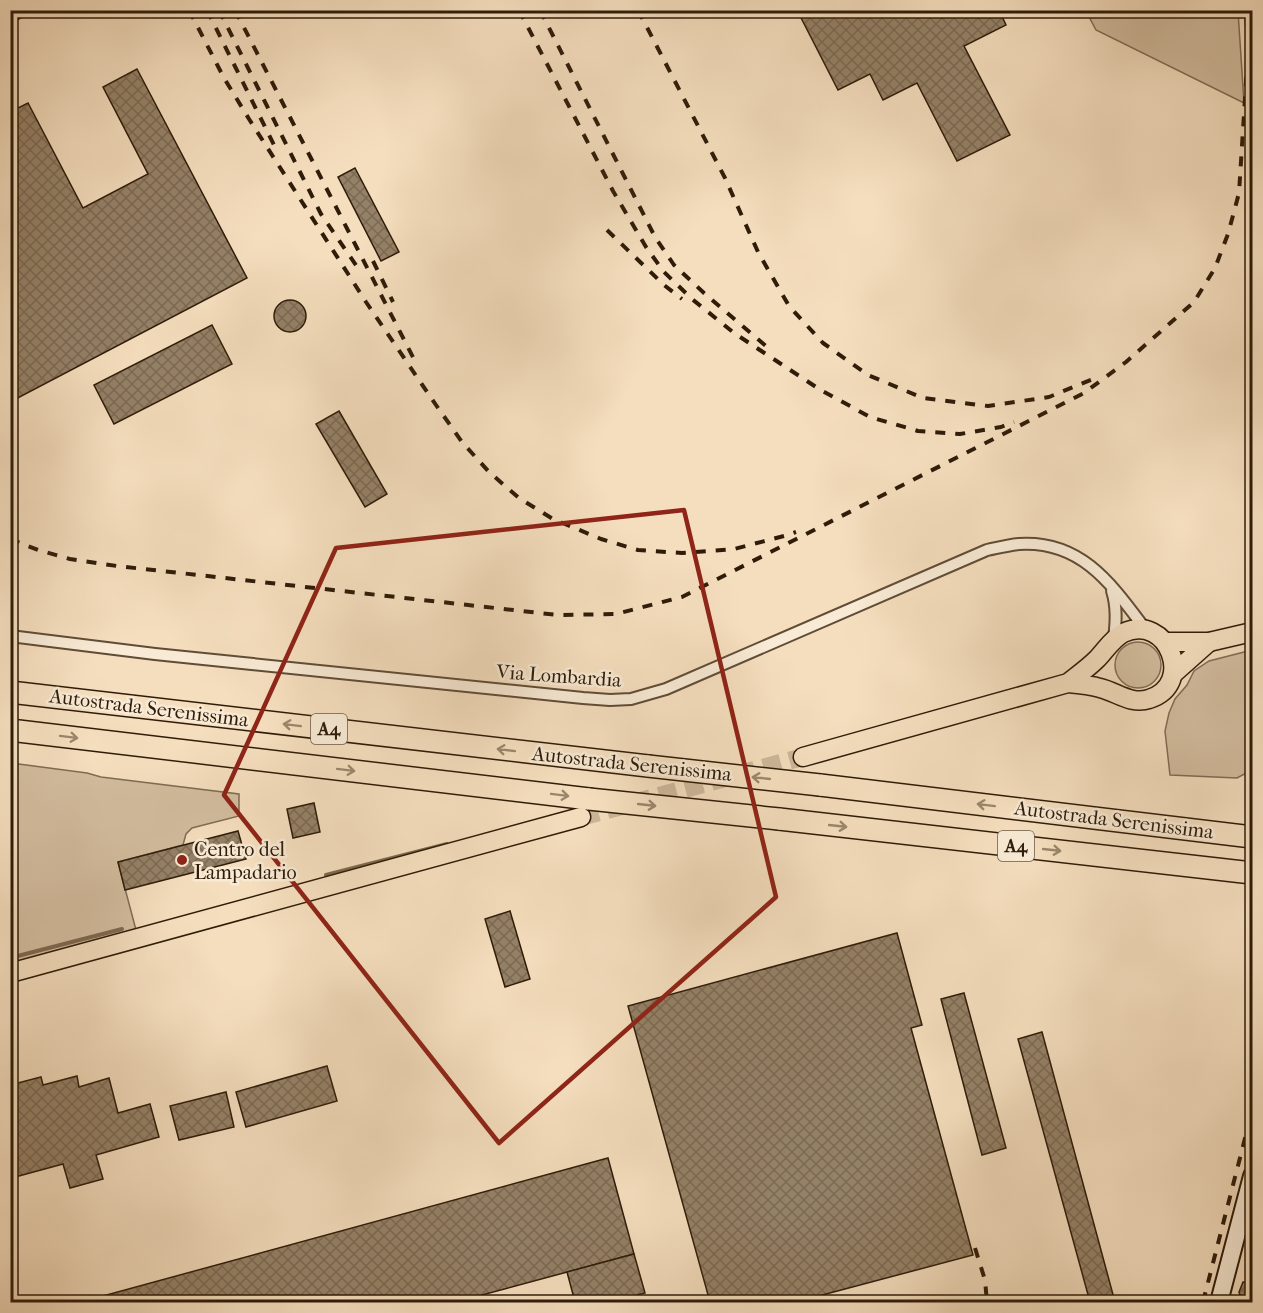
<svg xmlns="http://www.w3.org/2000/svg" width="1263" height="1313" font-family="'IM FELL French Canon',serif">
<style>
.green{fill:#d3bd9f;stroke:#806c54;stroke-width:1.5}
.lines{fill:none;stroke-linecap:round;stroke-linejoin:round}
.stream{stroke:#7d6950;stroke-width:4}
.building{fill:url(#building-cross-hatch);stroke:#2e1c09;stroke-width:1.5}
.primary-tunnel{stroke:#cdb79a;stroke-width:18;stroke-dasharray:18 9;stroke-linecap:butt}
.street-casing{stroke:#604c36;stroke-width:14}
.secondary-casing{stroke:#2e1c09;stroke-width:20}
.primary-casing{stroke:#2e1c09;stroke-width:21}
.highway-casing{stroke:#2e1c09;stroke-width:24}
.street{stroke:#f8ead5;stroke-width:10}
.secondary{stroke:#f8ead5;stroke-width:16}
.primary{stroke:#f5debe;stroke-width:18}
.highway{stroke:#f5debe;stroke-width:21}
.rail{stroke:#2e1c09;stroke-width:4;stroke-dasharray:10 10;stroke-linecap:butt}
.highway-bridge-casing{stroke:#2e1c09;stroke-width:24;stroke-linecap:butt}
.highway-bridge{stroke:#f5debe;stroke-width:21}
.oneway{stroke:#9b876d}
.marked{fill:none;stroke:#8f2418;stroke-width:4.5;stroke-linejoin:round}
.poi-dot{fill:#8f2418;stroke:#f8ead5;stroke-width:2}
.labels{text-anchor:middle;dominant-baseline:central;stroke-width:5;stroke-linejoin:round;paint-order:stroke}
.shield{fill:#f8ead5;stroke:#6b5a46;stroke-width:1.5}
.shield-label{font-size:18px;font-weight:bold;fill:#2e1c09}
.street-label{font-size:20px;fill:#2e1c09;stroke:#f8ead5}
.poi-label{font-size:20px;fill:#2e1c09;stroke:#f8ead5;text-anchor:start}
</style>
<defs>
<pattern id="building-cross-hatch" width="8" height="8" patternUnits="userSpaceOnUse" patternTransform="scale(1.5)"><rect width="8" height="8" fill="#958167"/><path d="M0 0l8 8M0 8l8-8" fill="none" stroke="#7a6953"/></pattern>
</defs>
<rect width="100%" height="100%" fill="#f5debe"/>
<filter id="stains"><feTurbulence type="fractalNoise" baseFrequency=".00333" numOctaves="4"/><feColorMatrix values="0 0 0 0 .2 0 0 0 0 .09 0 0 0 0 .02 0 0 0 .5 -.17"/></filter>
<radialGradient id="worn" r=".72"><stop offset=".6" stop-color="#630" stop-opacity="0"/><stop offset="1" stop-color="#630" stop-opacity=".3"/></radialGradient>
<g class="green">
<polygon points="1086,11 1238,11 1244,103 1096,30"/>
<circle cx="1138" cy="665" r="23"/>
<polygon points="1252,650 1252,770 1237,778 1170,775 1165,731 1169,713 1175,699 1187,685 1194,671 1209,661"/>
<polygon points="11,763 87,773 101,777 239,794 239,816 192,828 186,834 183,845 118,862 136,930 11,963"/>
</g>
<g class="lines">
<g class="stream">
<polyline points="326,875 447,844"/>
<polyline points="10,958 122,929"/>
</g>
</g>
<g class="building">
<polygon points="10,10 35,10 10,24"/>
<polygon points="797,10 999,10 1006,25 964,46 1010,135 957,161 917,83 883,100 870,74 838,90"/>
<polygon points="137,69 247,278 10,402 10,112 28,103 83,208 148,174 103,87"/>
<polygon points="355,168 399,252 381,261 338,177"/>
<circle cx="290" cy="316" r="16"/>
<polygon points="212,325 232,364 114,424 94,385"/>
<polygon points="339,411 387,494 365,507 316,424"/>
<polygon points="314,803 320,832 293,838 287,809"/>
<polygon points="238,831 246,859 125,890 118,862"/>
<polygon points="510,911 530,979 505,987 485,919"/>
<polygon points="897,933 922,1025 911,1028 973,1255 796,1302 710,1302 628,1006"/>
<polygon points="964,993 1006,1148 982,1155 941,999"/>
<polygon points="1042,1032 1115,1302 1090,1302 1018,1039"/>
<polygon points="327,1066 337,1101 246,1127 236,1092"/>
<polygon points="77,1076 79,1087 109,1078 118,1113 150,1104 159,1137 96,1155 103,1179 70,1188 63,1164 15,1177 10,1159 10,1085 41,1077 43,1085"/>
<polygon points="226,1092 234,1127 179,1140 170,1106"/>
<polygon points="608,1158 634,1254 456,1302 81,1302"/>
<polygon points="634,1254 645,1293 610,1302 575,1302 567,1272"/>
<polygon points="1243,1282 1252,1284 1252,1302 1242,1302 1239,1292"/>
</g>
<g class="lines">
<polyline class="primary-tunnel" points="581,817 803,757"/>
<defs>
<g id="street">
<path d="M1112,591C1117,607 1116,622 1114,639"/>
<path d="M10,636L155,654L583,698L610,700L631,699L666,689L987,550C997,548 1008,545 1019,544C1082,540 1112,585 1146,630"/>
</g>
<polyline id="secondary" points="1219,1302 1252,1176"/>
<g id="primary">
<polyline points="1165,642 1209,642 1252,632"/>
<polyline points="1173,674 1209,642"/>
<path d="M803,757L1068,683C1079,684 1090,685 1100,688C1117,692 1131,705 1149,699C1196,685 1168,612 1123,633C1112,639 1105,651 1097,659C1088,668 1078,675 1068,683"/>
<polyline points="10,973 581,817"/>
</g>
<g id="highway">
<polyline points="10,692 648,766"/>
<polyline points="10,730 589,799"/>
<polyline points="820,785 1252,837"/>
<polyline points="779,819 1252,873"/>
</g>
</defs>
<use href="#street" class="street-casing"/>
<use href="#secondary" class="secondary-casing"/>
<use href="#primary" class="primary-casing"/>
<use href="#highway" class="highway-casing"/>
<use href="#street" class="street"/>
<use href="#secondary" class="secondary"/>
<use href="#primary" class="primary"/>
<use href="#highway" class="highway"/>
<g class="rail">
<polyline points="189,10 224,78 249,119 366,302 436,405 462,442 489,472 519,498 553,519 601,539 638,550 682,553 734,549 784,536 796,532"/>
<polyline points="207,10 274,145"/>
<polyline points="219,10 321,214 360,271"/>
<polyline points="235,10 417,365"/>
<polyline points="519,10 613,191 646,247 664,272 692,299 734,333 819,389 870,417 918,431 960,434 1001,427 1014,422"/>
<polyline points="540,10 655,237 674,265 704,293 766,346"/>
<polyline points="638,10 725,178 758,252 789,306 823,343 868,375 923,398 988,406 1049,397 1098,377"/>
<polyline points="607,230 664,285 682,299"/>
<polyline points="373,261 393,302"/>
<polyline points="10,539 38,550 70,559 117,566 558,615 616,614 682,597 1084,393 1126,362 1194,302 1215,268 1228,234 1239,193 1248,51 1246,10"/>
<polyline points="975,1248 985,1280 987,1302"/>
<polyline points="1203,1302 1252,1111"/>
</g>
<defs>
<g id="highway-bridge">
<polyline points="648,766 820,785"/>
<polyline points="589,799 779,819"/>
</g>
</defs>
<use href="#highway-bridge" class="highway-bridge-casing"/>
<use href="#highway-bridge" class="highway-bridge"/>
</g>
<defs><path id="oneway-shaft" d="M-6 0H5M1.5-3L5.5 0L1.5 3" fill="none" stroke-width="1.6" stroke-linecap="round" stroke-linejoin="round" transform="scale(1.5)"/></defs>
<g class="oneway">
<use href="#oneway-shaft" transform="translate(292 725) rotate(-173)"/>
<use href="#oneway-shaft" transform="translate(69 737) rotate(7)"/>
<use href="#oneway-shaft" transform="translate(506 750) rotate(-173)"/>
<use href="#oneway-shaft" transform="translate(346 770) rotate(7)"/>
<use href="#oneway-shaft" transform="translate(761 778) rotate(-174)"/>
<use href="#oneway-shaft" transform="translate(560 795) rotate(7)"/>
<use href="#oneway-shaft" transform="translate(647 805) rotate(6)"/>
<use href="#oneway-shaft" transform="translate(986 805) rotate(-173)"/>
<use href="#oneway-shaft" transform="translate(838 826) rotate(6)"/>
<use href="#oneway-shaft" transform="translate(1052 850) rotate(6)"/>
</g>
<path class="marked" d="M684,510L776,897L499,1143L224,795L336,548Z"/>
<circle class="poi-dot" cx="182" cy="860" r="6"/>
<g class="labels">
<g class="shield">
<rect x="311" y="714" width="36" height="30" rx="4.5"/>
<rect x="998" y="831" width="36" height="30" rx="4.5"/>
</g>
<g class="shield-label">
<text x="329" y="729">A4</text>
<text x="1016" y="846">A4</text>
</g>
<g class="street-label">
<text transform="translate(559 676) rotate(4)">Via Lombardia</text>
<text transform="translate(149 708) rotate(7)">Autostrada Serenissima</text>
<text transform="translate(632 764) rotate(6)">Autostrada Serenissima</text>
<text transform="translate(1114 820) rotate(7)">Autostrada Serenissima</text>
</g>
<g class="poi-label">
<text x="194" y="849">Centro del<tspan x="194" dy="23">Lampadario</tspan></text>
</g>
</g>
<rect width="1263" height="1313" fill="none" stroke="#f5debe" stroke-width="36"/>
<rect x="12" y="12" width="1239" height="1289" fill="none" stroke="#2e1c09" stroke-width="3"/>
<rect x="18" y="18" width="1227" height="1277" fill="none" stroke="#2e1c09" stroke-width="1.5"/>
<rect width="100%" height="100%" filter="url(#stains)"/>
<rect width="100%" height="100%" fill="url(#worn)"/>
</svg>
